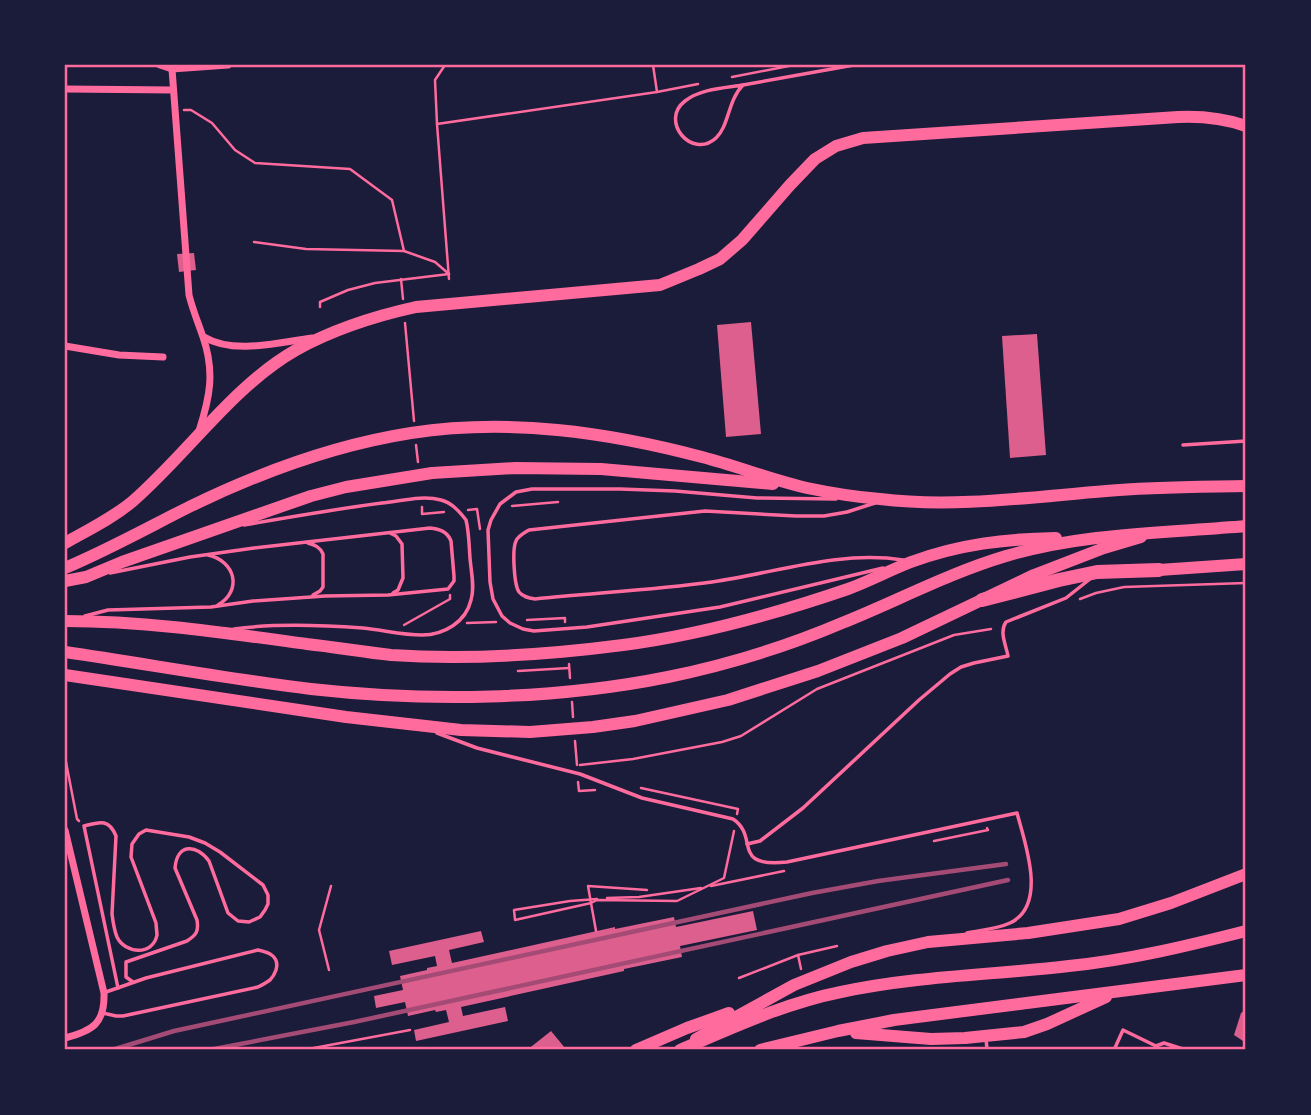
<svg xmlns="http://www.w3.org/2000/svg" width="1311" height="1115" font-family="'PT Sans Narrow',sans-serif">
<style>
.building{fill:#dd5f8e}
.lines{fill:none;stroke-linecap:round;stroke-linejoin:round}
.path{stroke:#ff6b9d;stroke-width:2.5}
.service{stroke:#ff6b9d;stroke-width:3.5}
.minor{stroke:#ff6b9d;stroke-width:7}
.primary{stroke:#ff6b9d;stroke-width:12}
.trunk{stroke:#ff6b9d;stroke-width:12}
.motorway{stroke:#ff6b9d;stroke-width:14}
.rail{stroke:#a44b75;stroke-width:4.5}
.neatline{fill:none;stroke:#ff6b9d;stroke-width:2.5}
</style>
<rect width="100%" height="100%" fill="#1b1b3a"/>
<g class="building">
<polygon points="194,253 196,270 179,272 177,254"/>
<polygon points="751,322 761,434 726,437 717,325"/>
<polygon points="1037,334 1046,455 1010,458 1002,336"/>
<polygon points="753,911 757,930 680,946 682,957 624,969 624,971 461,1007 463,1016 505,1007 508,1021 416,1041 414,1030 449,1022 446,1010 436,1012 435,1010 408,1016 405,1002 376,1008 374,996 403,990 400,976 427,970 427,968 437,966 435,956 392,965 389,951 481,931 484,942 449,950 452,963 615,927 615,929 674,917 676,927"/>
<polygon points="1246,1009 1246,1043 1234,1035 1241,1013"/>
<polygon points="551,1031 565,1048 562,1050 527,1050"/>
</g>
<g class="lines">
<g class="path">
<polyline points="445,65 435,80 437,124 449,279"/>
<polyline points="653,65 657,92"/>
<polyline points="732,77 794,65"/>
<polyline points="184,110 191,110 212,123 235,150 255,163 350,169 392,200 404,251"/>
<polyline points="437,124 657,92 698,84"/>
<polyline points="254,242 306,249 404,251 435,262 449,274"/>
<polyline points="401,279 403,299"/>
<polyline points="320,307 320,302 348,290 375,283 449,274"/>
<polyline points="405,323 414,421"/>
<polyline points="416,445 418,462"/>
<polyline points="512,506 558,502"/>
<polyline points="422,507 422,514 444,512"/>
<polyline points="468,510 477,509 480,529"/>
<polyline points="1080,599 1096,593 1124,587 1246,583"/>
<polyline points="527,620 565,618 565,622"/>
<polyline points="467,623 496,622"/>
<polyline points="404,625 450,599 450,595"/>
<polyline points="569,664 570,678"/>
<polyline points="518,671 569,668"/>
<polyline points="572,702 573,717"/>
<polyline points="575,741 577,765"/>
<polyline points="65,757 77,819 79,821"/>
<polyline points="580,765 633,759 722,742 741,736 817,689 954,635 991,629"/>
<polyline points="578,782 579,791 595,790"/>
<polyline points="641,788 738,809 737,814"/>
<polyline points="934,841 988,830 987,828"/>
<polyline points="711,886 784,871"/>
<polyline points="607,898 639,897 701,888"/>
<polyline points="597,899 570,901 514,910 515,920 591,903 588,886 647,890"/>
<polyline points="596,931 591,903 597,900 677,901 724,878 734,831"/>
<polyline points="798,955 801,969"/>
<polyline points="329,970 319,930 331,886"/>
<polyline points="739,978 798,955 837,946"/>
<polyline points="303,1050 410,1030"/>
</g>
<g class="service">
<path d="M743,85C728,100 729,126 716,138C692,160 659,121 685,101C700,89 724,88 743,85Z"/>
<polyline points="743,85 854,65"/>
<polyline points="1183,445 1246,441"/>
<polyline points="836,499 757,498 675,491 620,489 532,489 516,492 500,504 491,520 488,530 490,582 493,599 502,616 510,623 523,629 534,631 587,627 720,607 883,568"/>
<path d="M875,503L847,512L824,516H796L705,511L529,530C524,533 518,536 516,541C512,549 514,585 519,592C523,597 529,598 535,599C594,593 653,590 712,582C775,573 839,550 903,560"/>
<polyline points="390,533 396,536 402,544 403,578 398,590 393,593"/>
<path d="M308,543C315,545 320,547 323,554V587L320,591L313,595"/>
<path d="M208,555C235,561 243,590 218,605"/>
<path d="M85,616L108,610L211,607L253,601L325,596L388,595L448,589L454,581V576L451,541C447,531 439,529 430,528L254,548L190,557L110,573"/>
<path d="M234,629C276,623 321,625 363,628C383,630 403,635 422,635C444,635 466,622 471,600C475,587 471,571 470,558C469,545 469,532 466,520C459,511 452,503 441,500C423,495 401,501 382,503C336,509 290,517 244,525"/>
<path d="M437,733L477,748L580,774L642,798L733,819C760,837 730,868 787,862L1017,813C1025,843 1048,905 1010,923C997,929 981,930 967,933"/>
<path d="M747,844L760,841L803,808L919,700L950,674L961,667L974,663L1008,656C1006,645 999,632 1006,622L1066,598L1090,579"/>
<path d="M118,988L84,826C99,822 109,818 116,836L112,914C113,922 114,930 117,937C125,954 153,956 157,935C157,934 156,924 156,923L131,857L132,844L139,834L146,830L189,837L205,843L220,852L263,885L268,895V904L265,910L260,917L249,922L238,921L228,913L209,861C197,844 177,843 175,868L197,920C199,932 196,935 187,941L126,962V977L133,982"/>
<path d="M103,1013L116,1016H123L258,987C262,985 266,983 270,980C272,978 275,973 276,970C280,956 268,952 258,950L146,978L106,992"/>
<polyline points="986,1038 987,1050"/>
<polyline points="1114,1050 1123,1030 1156,1046"/>
<polyline points="1154,1050 1156,1046 1164,1043 1186,1050"/>
</g>
<g class="minor">
<polyline points="160,65 172,69 228,65"/>
<path d="M172,69L189,295C193,311 198,322 203,337C215,372 210,397 199,431"/>
<polyline points="65,89 173,90"/>
<path d="M204,337C234,355 280,342 312,338"/>
<polyline points="65,346 119,355 163,357"/>
<path d="M65,830L104,993C105,1024 92,1031 65,1038"/>
</g>
<g class="primary">
<path d="M65,543C88,530 113,518 133,501C187,454 234,385 296,350C334,329 375,316 416,307L660,285L699,269L720,259L742,240L790,185L815,159L836,146L863,138L1178,117C1202,116 1223,118 1246,126"/>
<polyline points="65,675 346,717 461,730 530,732 593,727 635,721 728,700 818,671 902,638 1034,575 1104,548 1141,537"/>
<polyline points="856,1033 931,1039 965,1038 1024,1032 1047,1024 1106,997"/>
<polyline points="696,1039 794,985 851,962 887,951 928,942 1028,933 1119,919 1171,903 1246,874"/>
<polyline points="636,1050 687,1028 729,1013"/>
<polyline points="760,1050 838,1031 894,1020 1246,975"/>
</g>
<g class="trunk">
<path d="M65,568C108,550 149,527 191,506C261,472 334,445 411,433C509,418 607,432 702,457C737,466 772,480 807,488C831,493 855,497 880,499C954,508 1031,497 1106,491C1152,487 1199,487 1246,486"/>
<polyline points="1159,570 1246,564"/>
<polyline points="65,581 86,577 122,562 311,496 346,487 432,473 515,468 601,469 773,484"/>
<path d="M65,621C146,621 226,633 307,644C335,647 363,652 391,655C467,660 546,655 623,645C700,635 775,614 848,589C870,581 890,570 911,562C960,544 1005,539 1056,538"/>
<path d="M65,652C147,664 229,679 311,689C427,702 554,700 668,677C726,665 788,646 842,623C897,601 949,573 1006,556C1083,533 1166,533 1246,526"/>
<path d="M680,1050C732,1028 785,1003 841,992C916,976 992,975 1069,966C1129,960 1187,946 1246,931"/>
</g>
<polyline class="motorway" points="982,600 1059,580 1097,572 1159,570"/>
<g class="rail">
<polyline points="112,1050 174,1031 812,893 878,881 1006,864"/>
<polyline points="209,1050 354,1022 1008,880"/>
</g>
</g>
<rect width="1311" height="1115" fill="none" stroke="#1b1b3a" stroke-width="133"/>
<rect x="66" y="66" width="1178" height="982" class="neatline"/>
</svg>
